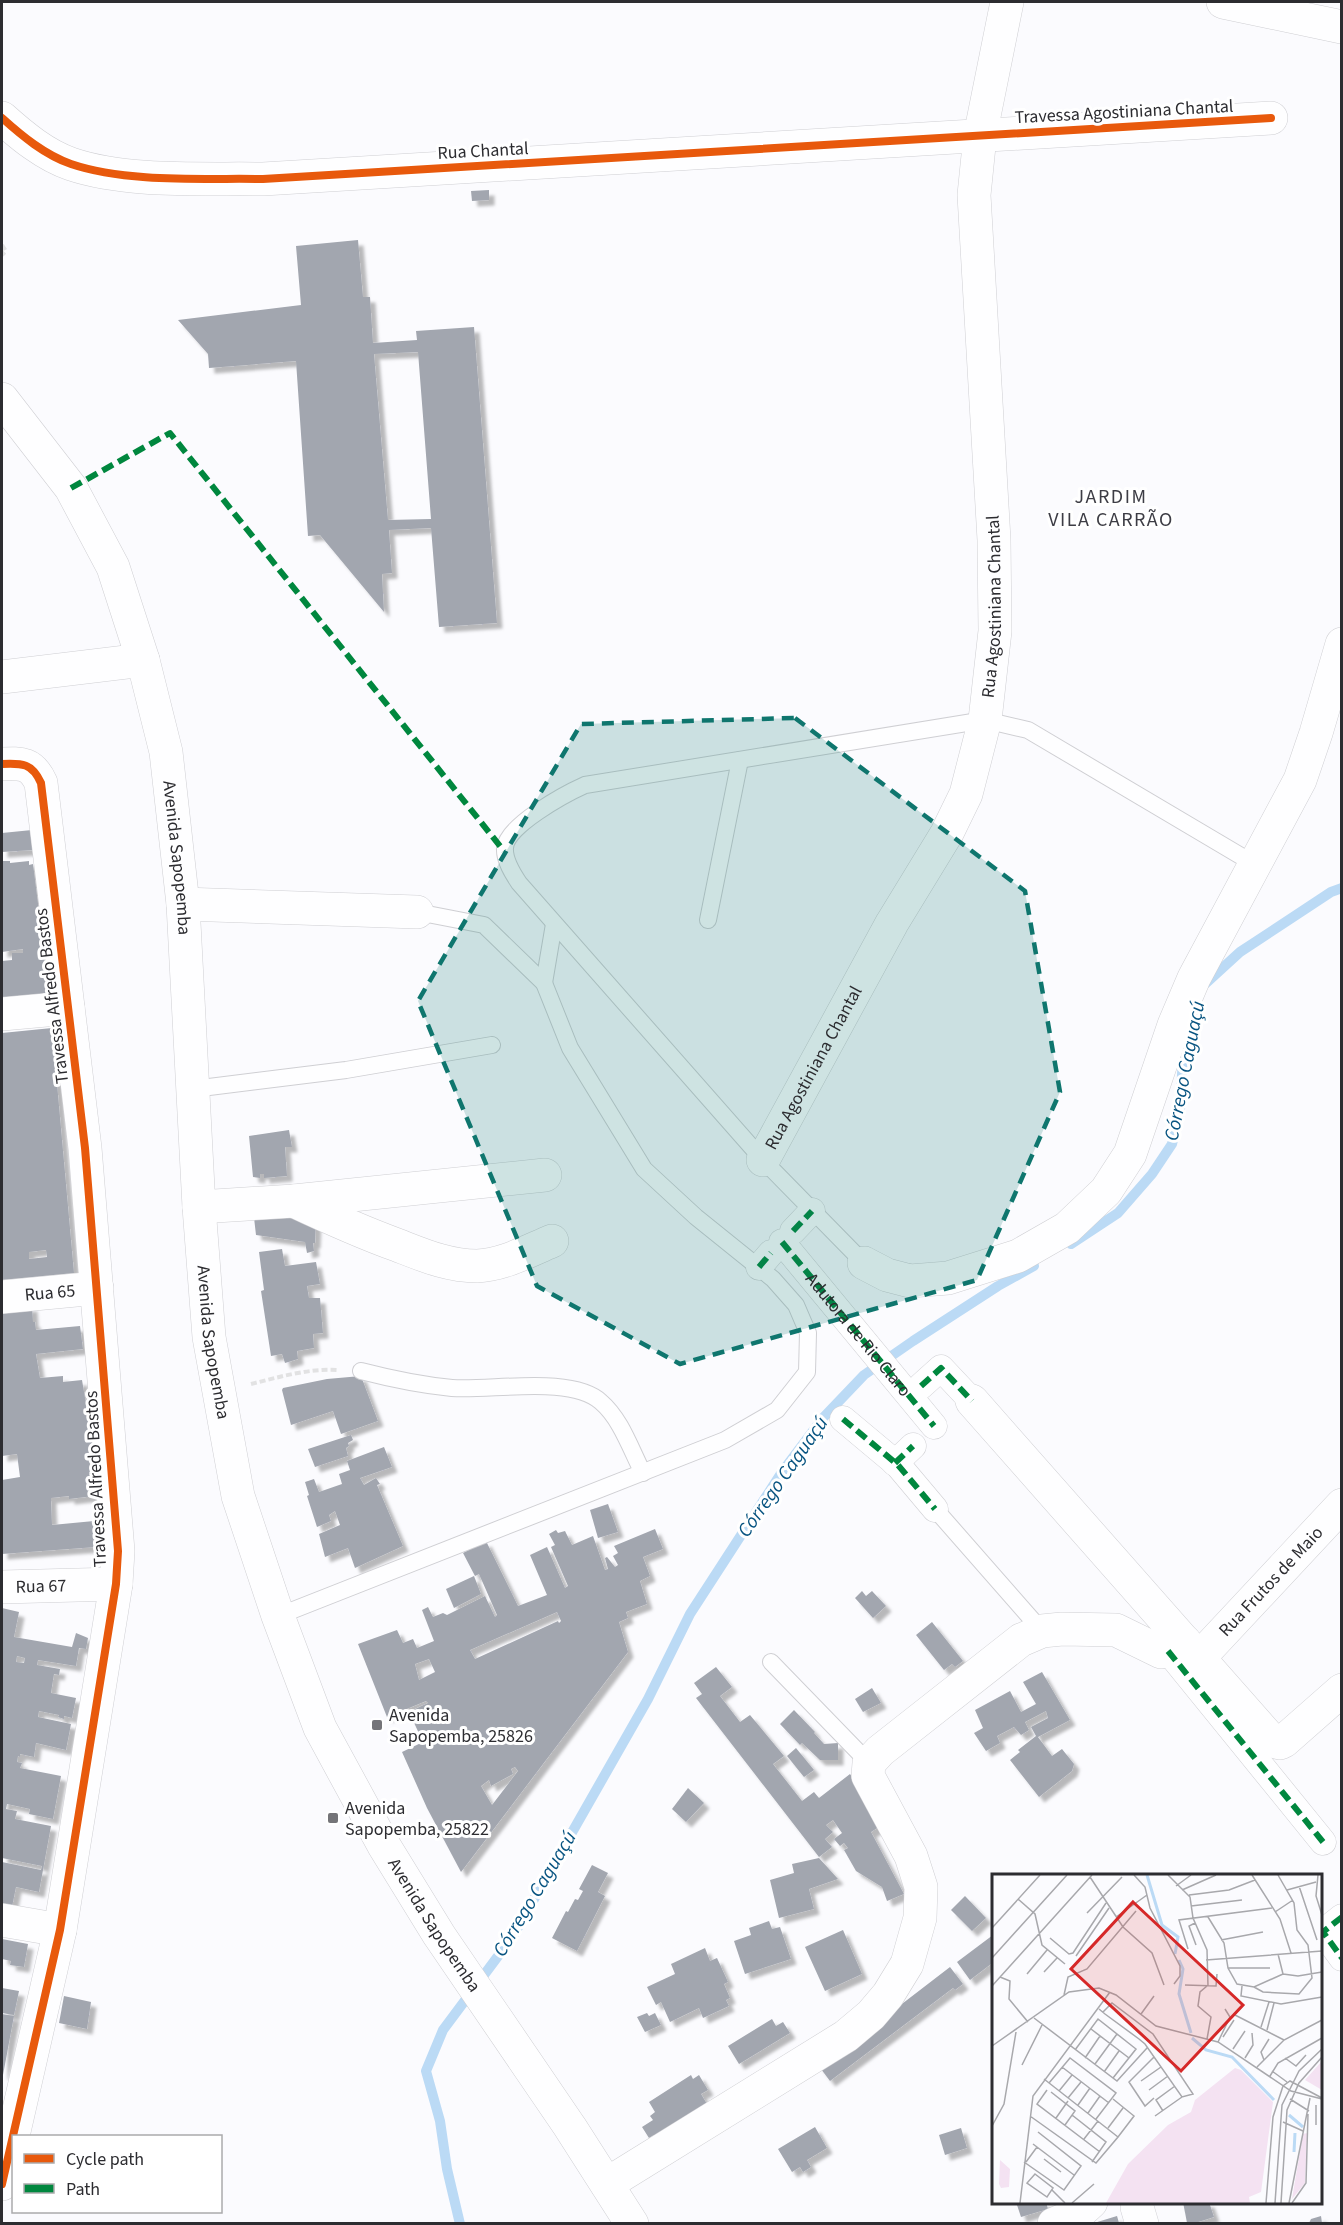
<svg xmlns="http://www.w3.org/2000/svg" width="1343" height="2225" font-family="'Source Sans 3',sans-serif">
<style>
.lines{fill:none;stroke-linecap:round;stroke-linejoin:round}
.stream{stroke:#bbdaf5;stroke-width:10}
.building{fill:#a2a6af;fill-rule:evenodd;filter:url(#shadow)}
.service-casing{stroke:#cfcfd3;stroke-width:18}
.pedestrian-casing{stroke:#cfcfd3;stroke-width:27}
.minor-casing{stroke:#cfcfd3;stroke-width:34}
.secondary-casing{stroke:#cfcfd3;stroke-width:34}
.path{stroke:#e2e2e3;stroke-width:4;stroke-dasharray:6 3;stroke-linecap:butt}
.service{stroke:#fefeff;stroke-width:16}
.pedestrian{stroke:#fefeff;stroke-width:26}
.minor{stroke:#fefeff;stroke-width:33}
.secondary{stroke:#fefeff;stroke-width:33}
.quiet{stroke:#00873e;stroke-width:6;stroke-dasharray:12 6;stroke-linecap:butt}
.cycleway-casing{stroke:#fff;stroke-width:11}
.cycleway{stroke:#e8590c;stroke-width:8}
.marked{fill:#0f766e;fill-opacity:0.2;stroke:#0f766e;stroke-width:4.5;stroke-dasharray:12 8;stroke-linejoin:round}
.poi-dot{fill:#747478;stroke:#fff;stroke-width:2}
.labels{text-anchor:middle;dominant-baseline:central;stroke-width:6;stroke-linejoin:round;paint-order:stroke}
.street-label{font-size:18px;fill:#2c2c30;stroke:#fff}
.poi-label{font-size:18px;fill:#2c2c30;stroke:#fff;text-anchor:start}
.neighbourhood-label{font-size:20px;letter-spacing:1.5px;fill:#3d3d45;stroke:#fff}
.water-label{font-size:20px;font-style:italic;fill:#085481;stroke:#fff}
.inset-river{fill:none;stroke:#bbdaf5;stroke-width:3}
.inset-road{fill:none;stroke:#a8a8ac;stroke-width:1.5}
.view{fill:#d62828;fill-opacity:0.15;stroke:#d62828;stroke-width:3}
.inset-edge{fill:none;stroke:#2c2c30;stroke-width:3}
</style>
<defs>
<filter id="shadow"><feDropShadow dx="5.5" dy="5.5" stdDeviation="1.5" flood-color="#0004"/></filter>
</defs>
<rect width="100%" height="100%" fill="#fbfbfe"/>
<g class="lines">
<g class="stream">
<polyline points="1205,984 1240,952 1331,892 1342,888"/>
<polyline points="1071,1244 1118,1213 1152,1174 1172,1144 1180,1110 1183,1057 1195,1013"/>
<polyline points="460,2224 447,2169 440,2121 426,2071 443,2030 513,1936 648,1699 690,1614 782,1472 822,1419 864,1375 913,1341 998,1286 1034,1266"/>
</g>
</g>
<g class="building">
<polygon points="489,190 489,200 472,201 471,191"/>
<path d="M358,240L363,297H370L373,343L417,340L416,331L474,327L497,623L439,627L431,528L389,530L392,573L382,574L384,612L320,535L308,536L296,361L209,368L208,354L178,320L301,305L296,246ZM418,352L431,519L388,520L374,354Z"/>
<polygon points="32,830 33,850 2,852 2,833"/>
<polygon points="2,861 10,861 10,863 29,861 29,865 33,864 44,951 45,976 47,976 50,999 3,1004 2,961 12,960 12,953 23,953 23,949 2,952"/>
<path d="M52,1028L74,1273L2,1280V1033ZM46,1250L47,1257L29,1259V1252Z"/>
<polygon points="289,1130 292,1147 285,1147 287,1176 264,1178 264,1174 260,1174 260,1178 253,1177 249,1136"/>
<polygon points="253,1209 316,1217 315,1243 313,1243 314,1251 307,1253 305,1242 256,1235"/>
<polygon points="282,1249 285,1266 316,1262 320,1284 307,1286 309,1298 320,1298 323,1333 313,1334 314,1348 297,1351 298,1359 285,1363 282,1354 271,1356 261,1291 264,1290 259,1252"/>
<polygon points="32,1306 33,1322 35,1322 36,1330 80,1326 83,1349 36,1354 40,1378 63,1376 63,1382 82,1380 93,1446 95,1471 92,1471 94,1496 69,1499 69,1496 51,1498 51,1501 52,1525 94,1521 96,1547 2,1554 2,1480 20,1477 17,1454 2,1456 2,1308"/>
<polygon points="361,1376 378,1421 341,1434 333,1411 291,1425 282,1390 283,1388 327,1379"/>
<polygon points="351,1435 353,1440 348,1443 349,1446 346,1448 348,1456 315,1467 308,1449"/>
<polygon points="384,1447 392,1467 360,1478 364,1485 376,1478 380,1484 377,1485 403,1546 355,1568 348,1548 325,1557 319,1534 340,1525 335,1511 329,1515 331,1521 317,1527 307,1496 309,1495 305,1482 314,1479 319,1492 342,1484 339,1474 350,1470 347,1461"/>
<polygon points="608,1504 618,1532 598,1538 590,1510"/>
<path d="M655,1529L663,1549L643,1557L650,1576L640,1581L647,1604L626,1612L628,1618L619,1622L628,1652L461,1872L427,1808L402,1752L423,1742L409,1712L428,1703L426,1701L387,1717L358,1644L397,1630L403,1643L413,1639L417,1648L434,1641L422,1610L428,1607L433,1617L443,1613L447,1615L485,1596L495,1617L497,1615L479,1574L475,1576L463,1553L486,1541L518,1606L547,1595L530,1555L547,1547L565,1588L568,1586L551,1547L555,1545L549,1534L556,1530L558,1533L565,1531L572,1545L593,1536L605,1570L608,1569L605,1558L607,1557L615,1567L618,1565L613,1556L618,1553L614,1546ZM557,1612L561,1621L559,1623L558,1621L475,1659L470,1650ZM429,1659L435,1672L419,1680L415,1664ZM515,1767L518,1771L492,1805L481,1786L489,1780L491,1786L513,1774L511,1769Z"/>
<polygon points="474,1576 481,1594 454,1608 446,1589"/>
<polygon points="862,1591 866,1596 872,1591 886,1606 873,1618 855,1598"/>
<path d="M2,1608L19,1612L14,1637L72,1647L76,1633L88,1638L86,1649L79,1648L76,1666L38,1660L37,1665L60,1669L59,1675L54,1674L51,1693L76,1698L72,1718L64,1716V1719L58,1717L59,1715L39,1711L38,1717L71,1724L66,1750L36,1743L34,1757L20,1754V1757L18,1756L17,1762L22,1763L20,1768L61,1776L53,1819L29,1814L30,1809L7,1804L6,1809L17,1811L15,1819L51,1826L39,1892L16,1887L11,1912L2,1910V1862L41,1870L42,1866L2,1858ZM17,1656L25,1658L24,1663L16,1662Z"/>
<polygon points="932,1622 963,1661 955,1667 952,1664 944,1670 916,1635"/>
<polygon points="716,1667 732,1687 720,1696 740,1722 750,1715 784,1756 773,1764 802,1801 814,1792 819,1798 850,1774 885,1823 871,1832 904,1894 887,1901 882,1887 856,1871 844,1850 848,1848 844,1843 840,1846 834,1839 842,1833 833,1820 826,1825 833,1832 825,1839 832,1847 819,1857 696,1698 702,1694 694,1683"/>
<polygon points="1042,1672 1070,1720 1038,1737 1052,1756 1062,1749 1074,1764 1072,1771 1039,1797 1010,1760 1020,1752 1018,1750 1036,1736 1031,1727 1048,1718 1046,1711 1025,1722 1029,1730 1021,1735 1014,1727 997,1736 1000,1743 986,1751 974,1733 983,1728 975,1710 1010,1691 1021,1712 1036,1704 1023,1682"/>
<polygon points="872,1688 881,1703 863,1712 855,1699"/>
<polygon points="794,1710 815,1732 814,1733 824,1744 838,1743 838,1760 820,1760 802,1743 800,1745 780,1724"/>
<polygon points="796,1748 814,1770 804,1777 787,1756"/>
<polygon points="688,1788 704,1803 686,1822 672,1809"/>
<polygon points="819,1858 838,1879 809,1889 814,1909 779,1918 770,1880 794,1873 792,1864"/>
<polygon points="592,1865 608,1873 598,1892 605,1896 577,1951 552,1938 566,1911 568,1912 575,1899 578,1900 583,1891 579,1889"/>
<polygon points="965,1896 986,1918 972,1931 951,1910"/>
<polygon points="769,1921 772,1929 780,1927 791,1959 745,1974 734,1941 751,1935 749,1928"/>
<polygon points="843,1930 862,1974 825,1991 805,1947"/>
<polygon points="993,1935 993,1966 991,1964 970,1980 957,1962"/>
<polygon points="2,1939 28,1944 24,1967 10,1965 11,1961 2,1959"/>
<polygon points="705,1948 710,1961 717,1958 728,1982 724,1984 730,1998 726,2000 729,2006 703,2018 699,2008 670,2022 661,2002 656,2005 647,1987 675,1974 671,1964"/>
<polygon points="950,1967 963,1984 955,1990 953,1988 830,2081 818,2065 842,2050"/>
<polygon points="2,1988 19,1991 14,2015 2,2013"/>
<polygon points="64,1996 91,2002 87,2029 59,2023"/>
<polygon points="647,2013 649,2016 655,2013 661,2025 645,2032 637,2017"/>
<polygon points="2,2014 14,2016 3,2075 2,2074"/>
<polygon points="772,2019 776,2026 783,2022 790,2033 739,2064 728,2046"/>
<polygon points="691,2075 693,2079 699,2075 708,2090 701,2094 710,2109 658,2141 654,2135 649,2138 642,2127 653,2120 650,2116 655,2112 649,2102"/>
<polygon points="815,2127 827,2148 807,2160 811,2167 803,2172 800,2167 792,2172 778,2149"/>
<polygon points="961,2128 967,2148 945,2155 939,2135"/>
<polygon points="1016,2202 1046,2202 1048,2209 1021,2217"/>
<polygon points="1183,2202 1209,2202 1214,2217 1195,2223 1187,2223"/>
<polygon points="1117,2216 1119,2223 1094,2223"/>
<polygon points="1321,2216 1322,2223 1309,2223 1311,2219"/>
</g>
<g class="lines">
<defs>
<g id="service">
<polyline points="708,920 740,760"/>
<polyline points="544,983 554,924"/>
<polyline points="193,1089 346,1070 492,1045"/>
<path d="M864,1263L763,1160L519,883C513,874 504,860 505,848C506,826 565,794 585,785L985,720L1028,730L1256,865"/>
<path d="M361,1371C392,1379 421,1385 452,1388C491,1391 572,1375 601,1402C621,1419 631,1450 643,1473"/>
<polyline points="935,1509 1042,1631"/>
<polyline points="278,1616 725,1440 777,1410 807,1372 808,1333 796,1305 773,1279 696,1217 644,1169 570,1048 544,983 484,925 417,912"/>
<polyline points="771,1662 869,1763"/>
</g>
<g id="pedestrian">
<polyline points="793,1231 812,1211"/>
<path id="s1" d="M782,1242L934,1426"/>
<polyline points="759,1267 771,1253"/>
<polyline points="921,1386 941,1368 972,1401"/>
<polyline points="843,1419 898,1465 935,1509"/>
<polyline points="895,1463 913,1446"/>
<polyline points="1168,1651 1323,1842"/>
<polyline points="1342,1917 1323,1932 1342,1958"/>
</g>
<g id="minor">
<polyline points="1223,2 1342,27"/>
<path d="M2,118C22,136 45,155 71,164C127,183 204,178 263,179L1271,118"/>
<polyline points="2,677 143,660"/>
<path d="M2,764C22,763 32,763 41,783L85,1148L118,1551L116,1584L60,1930L2,2184"/>
<polyline points="183,904 417,912"/>
<polyline points="2,1014 68,1008"/>
<path id="s2" d="M763,1160L892,923L947,833L966,794L985,720L995,631L994,540L974,195L980,136L1007,2"/>
<path d="M294,1201C328,1217 361,1232 397,1245C423,1255 448,1266 477,1266C503,1265 528,1251 552,1241"/>
<polyline points="199,1207 294,1201 545,1175"/>
<polyline points="864,1263 887,1275 910,1281 948,1278 1018,1256 1067,1228 1106,1191 1130,1154 1174,1025 1194,978 1300,780 1316,733 1342,644"/>
<path id="s3" d="M2,1297L97,1288"/>
<polyline points="972,1401 1272,1741 1280,1743 1284,1741 1342,1690"/>
<path id="s4" d="M2,1587L116,1584"/>
<path id="s5" d="M1199,1658L1342,1505"/>
<polyline points="2,1920 60,1930"/>
<polyline points="607,2184 846,2036 871,2015 888,1995 907,1964 920,1918 921,1887 911,1856 868,1776 869,1763 880,1751 1021,1640 1042,1631 1062,1629 1116,1630 1161,1652 1168,1651 1185,1642"/>
<polyline points="1137,2207 1142,2224"/>
<polyline points="1054,2224 1079,2213 1091,2202"/>
</g>
<g id="secondary">
<path id="s6" d="M2,399L71,488L113,567L143,660L166,752L183,904L199,1207L209,1337L238,1496L278,1616L320,1728L383,1844L439,1935L570,2127L632,2224"/>
</g>
</defs>
<use href="#service" class="service-casing"/>
<use href="#pedestrian" class="pedestrian-casing"/>
<use href="#minor" class="minor-casing"/>
<use href="#secondary" class="secondary-casing"/>
<g class="path">
<polyline points="2,245 6,251 2,255"/>
<path d="M251,1384C279,1377 310,1368 338,1370"/>
</g>
<use href="#service" class="service"/>
<use href="#pedestrian" class="pedestrian"/>
<use href="#minor" class="minor"/>
<use href="#secondary" class="secondary"/>
<g class="quiet">
<polyline points="71,488 170,433 504,851"/>
<polyline points="793,1231 812,1211"/>
<polyline points="782,1242 934,1426"/>
<polyline points="759,1267 771,1253"/>
<polyline points="921,1386 941,1368 972,1401"/>
<polyline points="843,1419 898,1465 935,1509"/>
<polyline points="895,1463 913,1446"/>
<polyline points="1168,1651 1323,1842"/>
<polyline points="1342,1917 1323,1932 1342,1958"/>
</g>
<defs>
<g id="cycleway">
<path d="M2,118C22,136 45,155 71,164C127,183 204,178 263,179L1271,118"/>
<path d="M2,764C22,763 32,763 41,783L85,1148L118,1551L116,1584L60,1930L2,2184"/>
</g>
</defs>
<use href="#cycleway" class="cycleway-casing"/>
<use href="#cycleway" class="cycleway"/>
</g>
<path class="marked" d="M795,718L1025,891L1060,1092L977,1280L680,1364L537,1286L418,1001L581,724Z"/>
<g class="poi-dot">
<rect x="371" y="1719" width="12" height="12" rx="3"/>
<rect x="327" y="1812" width="12" height="12" rx="3"/>
</g>
<g class="labels">
<g class="street-label">
<text transform="translate(1124 112) rotate(-3)">Travessa Agostiniana Chantal</text>
<text transform="translate(483 151) rotate(-3)">Rua Chantal</text>
<text stroke="none"><textPath href="#s2" startOffset="609">Rua Agostiniana Chantal</textPath></text>
<text stroke="none"><textPath href="#s6" startOffset="501">Avenida Sapopemba</textPath></text>
<text transform="translate(52 996) rotate(-97)">Travessa Alfredo Bastos</text>
<text stroke="none"><textPath href="#s2" startOffset="105">Rua Agostiniana Chantal</textPath></text>
<text stroke="none"><textPath href="#s3" startOffset="48">Rua 65</textPath></text>
<text stroke="none"><textPath href="#s1" startOffset="120">Adutora de Rio Claro</textPath></text>
<text stroke="none"><textPath href="#s6" startOffset="987">Avenida Sapopemba</textPath></text>
<text transform="translate(96 1479) rotate(-93)">Travessa Alfredo Bastos</text>
<text stroke="none"><textPath href="#s5" startOffset="105">Rua Frutos de Maio</textPath></text>
<text stroke="none"><textPath href="#s4" startOffset="39">Rua 67</textPath></text>
<text stroke="none"><textPath href="#s6" startOffset="1617">Avenida Sapopemba</textPath></text>
</g>
<g class="poi-label">
<text x="389" y="1715">Avenida<tspan x="389" dy="21">Sapopemba, 25826</tspan></text>
<text x="345" y="1808">Avenida<tspan x="345" dy="21">Sapopemba, 25822</tspan></text>
</g>
<g class="neighbourhood-label">
<text x="1111" y="497">JARDIM<tspan x="1111" dy="23">VILA CARRÃO</tspan></text>
</g>
<g class="water-label">
<text transform="translate(1185 1071) rotate(-79)">Córrego Caguaçú</text>
<text transform="translate(783 1477) rotate(-55)">Córrego Caguaçú</text>
<text transform="translate(535 1894) rotate(-59)">Córrego Caguaçú</text>
</g>
</g>
<g transform="translate(992 1874)">
<rect width="330" height="330" fill="#fbfbfe"/>
<path d="M330,187V216L313,206ZM243,194L249,196L281,228L269,318L257,323L258,329H114L136,290L176,251L199,238L203,226ZM315,259L313,309L300,325L311,260ZM8,286L18,295L17,313L9,314L7,310Z" fill="#f4e2f2"/>
<path class="inset-river" d="M155,1L170,51L186,63L183,80M187,86L191,95L187,120L199,159M200,164L214,176L240,183L282,226M297,241L311,253M302,278L303,259"/>
<path class="inset-road" d="M142,1L153,13L158,34L188,92V102L182,110M176,1L198,23L201,44L215,76L216,112M260,1L288,45L299,79M326,1L324,22L330,41M98,3L131,53L160,79L172,111M184,12L199,1M307,12L325,66M190,16L224,1M295,16L324,8M197,21L237,16L263,6M26,25L43,40L50,71L73,90M199,32L250,26M283,38L301,26M95,39L130,3M124,43L155,21M216,43L232,69L236,94L245,110L262,113L291,100M203,49L197,52L204,71M0,54L48,1M58,64L77,80L81,79L114,29M229,66L271,58M196,75L187,46L280,34M286,80L291,100M84,82L117,34M0,84L75,1M214,86L330,77M236,94H278M52,98L65,84M35,100L55,76M291,100L306,102L330,98M8,103L18,107L17,125L36,148M193,111L224,112L225,100M0,112L100,1M215,112L208,118L206,132L219,143L215,165M250,112L249,122L289,130L330,123M262,113L271,118L307,120L320,104L316,71L305,56L302,29L286,1M72,121L76,103L95,95L144,37M107,135L113,140L147,165L153,170L190,223L201,220L161,160L120,129L111,138M149,140L162,122M241,140L292,166M42,144L125,207L155,174M269,153L277,128M99,155L137,184M275,156L282,129M231,163L242,146M226,168L238,143L233,135M0,172L77,118L107,114L124,121L164,152L226,168L299,217L330,225M241,175L253,157M83,176L106,145L144,175L121,204M162,183L137,208L153,232L162,224M93,184L108,162M253,184L261,171L260,159M293,184L304,192L314,181M272,186L269,178L277,165M103,190L125,160M30,191L50,151M70,193L117,229M265,193L292,166L330,146M280,197L295,208M112,198L127,177M278,202L286,189L330,164M149,207L169,193M57,209L78,184L124,219L104,245M55,216L45,230L108,278M157,216L176,202M67,217L80,201M0,218V172M59,218L83,237L73,251M76,224L89,208M121,225L142,242L126,263M298,225L317,237M86,231L98,214M171,237L164,226L183,212M96,239L108,222M80,241L114,268L100,288M38,242L104,289L126,263L52,205M163,242L190,223M64,244L76,227M291,248L311,257M324,251V231M0,252L12,230L24,158M116,254L131,234M92,265L106,247M41,270L82,301M52,285L69,298M32,288L72,316L89,292L46,258M34,288L45,273M43,300L61,314L55,323L35,309ZM60,316L73,329M28,329L41,222L118,118M80,329L102,310M274,329L281,243L291,212L298,207L330,224M283,329L290,231L307,197L330,175M289,329L295,236L307,209L330,183M297,329L318,224M300,329L314,309L316,240"/>
<path class="view" d="M141,28L251,131L189,197L79,95Z"/>
<rect width="330" height="330" class="inset-edge"/>
</g>
<rect width="1343" height="2225" fill="none" stroke="#2c2c30" stroke-width="6"/>
<rect x="12" y="2135" width="210" height="78" fill="#ffffff" stroke="#ababac" stroke-width="1.5"/>
<rect x="24" y="2154" width="30" height="9" fill="#e8590c" stroke="#ababac" stroke-width="1.5"/>
<text x="66" y="2165" font-size="18" fill="#2c2c30">Cycle path</text>
<rect x="24" y="2184" width="30" height="9" fill="#00873e" stroke="#ababac" stroke-width="1.5"/>
<text x="66" y="2195" font-size="18" fill="#2c2c30">Path</text>
</svg>
